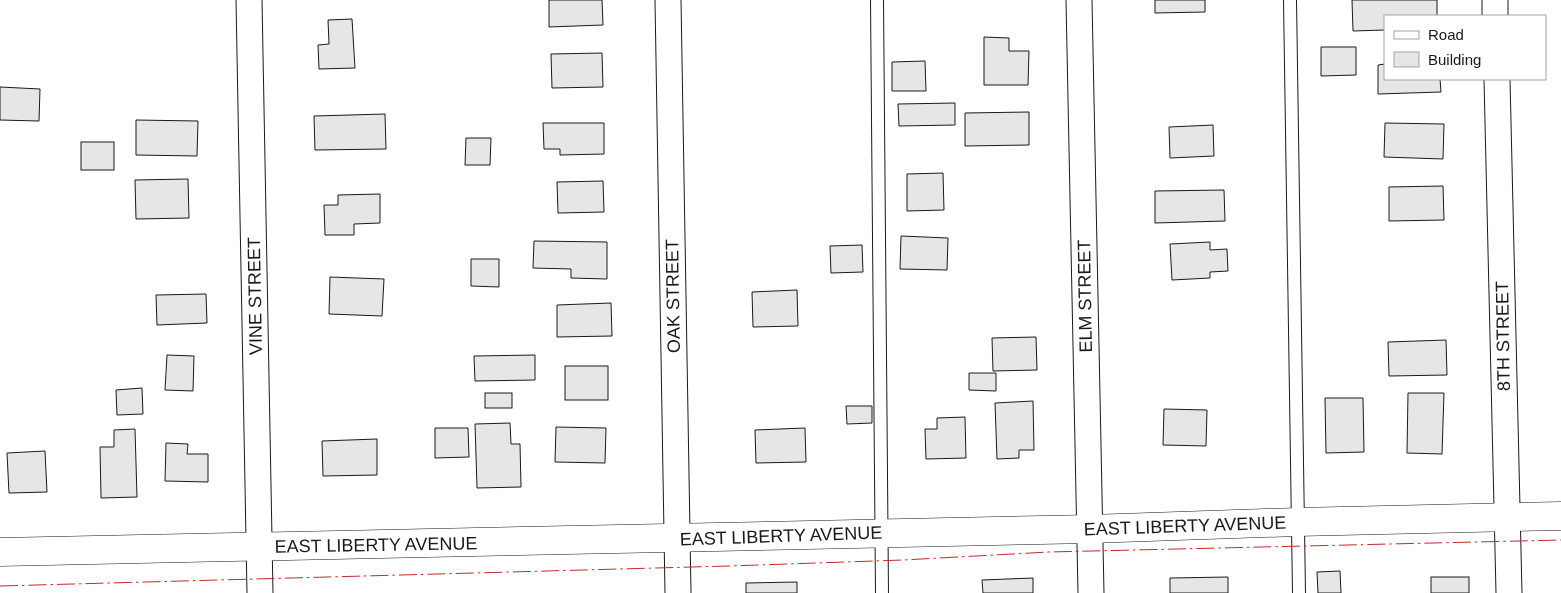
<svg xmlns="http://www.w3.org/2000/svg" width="1561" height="593" font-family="Helvetica,sans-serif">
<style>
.building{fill:#e6e6e6;stroke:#1a1a1a}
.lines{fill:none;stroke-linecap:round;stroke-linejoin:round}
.lane-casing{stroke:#1a1a1a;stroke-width:14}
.street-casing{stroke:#1a1a1a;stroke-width:27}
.primary-casing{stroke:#1a1a1a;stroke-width:29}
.lane{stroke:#fff;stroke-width:12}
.street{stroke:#fff;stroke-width:25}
.primary{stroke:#fff;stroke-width:28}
.power{stroke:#c62828;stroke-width:1;stroke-dasharray:18 4 2.5 4;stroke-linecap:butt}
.labels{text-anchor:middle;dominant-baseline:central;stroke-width:4;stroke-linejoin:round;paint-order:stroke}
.street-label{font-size:18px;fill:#1a1a1a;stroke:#fff}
</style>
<rect width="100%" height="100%" fill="#fff"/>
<g class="building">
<polygon points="549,0 602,0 603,25 549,27"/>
<polygon points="1155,0 1205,0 1205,12 1155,13"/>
<polygon points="1352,0 1437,0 1437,16 1385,16 1385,30 1353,31"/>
<polygon points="352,19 355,68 319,69 318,45 329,44 328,20"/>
<polygon points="984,37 1009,38 1009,51 1029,51 1028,85 984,85"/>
<polygon points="1321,47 1356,47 1356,75 1321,76"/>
<polygon points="602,53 603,87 552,88 551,54"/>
<polygon points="925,61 926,91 892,91 892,62"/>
<polygon points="1385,64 1385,79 1440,79 1441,92 1378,94 1378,65"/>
<polygon points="0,87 40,89 39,121 0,120"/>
<polygon points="955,103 955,125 899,126 898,104"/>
<polygon points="1029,112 1029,145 965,146 965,113"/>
<polygon points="385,114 386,149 315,150 314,116"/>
<polygon points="136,120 198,121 197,156 136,155"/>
<polygon points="543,123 604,123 604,154 560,155 560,149 544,149"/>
<polygon points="1385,123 1444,124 1443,159 1384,157"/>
<polygon points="1213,125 1214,156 1170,158 1169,127"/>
<polygon points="466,138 491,138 490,165 465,165"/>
<rect x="81" y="142" width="33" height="28"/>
<polygon points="943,173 944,210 907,211 907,174"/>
<polygon points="188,179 189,218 136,219 135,180"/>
<polygon points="603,181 604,212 558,213 557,182"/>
<polygon points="1443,186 1444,220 1389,221 1389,187"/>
<polygon points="1224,190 1225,221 1155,223 1155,191"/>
<polygon points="380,194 380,223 354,224 354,235 325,235 324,205 338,205 338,195"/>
<polygon points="901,236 948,238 947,270 900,269"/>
<polygon points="534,241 607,242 607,279 571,278 571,269 533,268"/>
<polygon points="1210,242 1210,250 1227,249 1228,271 1210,272 1210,278 1172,280 1170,244"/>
<polygon points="862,245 863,272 831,273 830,246"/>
<polygon points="471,259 499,259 499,287 471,286"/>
<polygon points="330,277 384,279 382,316 329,314"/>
<polygon points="797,290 798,326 753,327 752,292"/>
<polygon points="206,294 207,323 157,325 156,295"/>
<polygon points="611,303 612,336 557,337 557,305"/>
<polygon points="1036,337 1037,370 993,371 992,338"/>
<polygon points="1446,340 1447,375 1389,376 1388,342"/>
<polygon points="167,355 194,356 193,391 165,390"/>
<polygon points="535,355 535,380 475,381 474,356"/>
<rect x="565" y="366" width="43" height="34"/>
<polygon points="969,373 996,373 996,391 969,390"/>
<polygon points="142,388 143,414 117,415 116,390"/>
<rect x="485" y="393" width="27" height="15"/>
<polygon points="1408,393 1444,393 1442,454 1407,453"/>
<polygon points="1325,398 1363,398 1364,452 1326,453"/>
<polygon points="1033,401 1034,450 1019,450 1019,458 997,459 995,403"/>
<polygon points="846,406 872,406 872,423 847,424"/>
<polygon points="1164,409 1207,410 1206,446 1163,445"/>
<polygon points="965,417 966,458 926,459 925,429 937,429 937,418"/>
<polygon points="510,423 511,444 520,444 521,487 477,488 475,424"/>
<polygon points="556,427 606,428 605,463 555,462"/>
<polygon points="435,428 468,428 469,457 435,458"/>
<polygon points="805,428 806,462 756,463 755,430"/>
<polygon points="135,429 137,497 101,498 100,447 114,447 114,430"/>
<polygon points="377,439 377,475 323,476 322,441"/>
<polygon points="166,443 188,444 187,454 208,454 208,482 165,481"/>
<polygon points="45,451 47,492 9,493 7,453"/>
<polygon points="1340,571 1341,593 1318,593 1317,572"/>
<polygon points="1228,577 1228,593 1170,593 1170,578"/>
<rect x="1431" y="577" width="38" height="16"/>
<polygon points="1033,578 1033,593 983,593 982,580"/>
<polygon points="797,582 797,593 746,593 746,583"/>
</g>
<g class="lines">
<defs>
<g id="lane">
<polyline points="877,0 882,593"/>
<polyline points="1290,0 1299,593"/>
</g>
<g id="street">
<polyline points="249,0 260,593"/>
<polyline points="668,0 678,593"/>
<polyline points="1079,0 1091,593"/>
<polyline points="1495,0 1495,16"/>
<polyline points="1497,79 1509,593"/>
</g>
<polyline id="primary" points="0,552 1090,529 1297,522 1561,516"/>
</defs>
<use href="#lane" class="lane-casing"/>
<use href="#street" class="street-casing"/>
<use href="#primary" class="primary-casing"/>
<use href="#lane" class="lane"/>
<use href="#street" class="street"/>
<use href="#primary" class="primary"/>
<polyline class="power" points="0,586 729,566 903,560 1049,552 1561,540"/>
</g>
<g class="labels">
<g class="street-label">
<text transform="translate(255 296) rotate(-91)">VINE STREET</text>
<text transform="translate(673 296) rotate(-91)">OAK STREET</text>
<text transform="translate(1085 296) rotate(-91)">ELM STREET</text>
<text transform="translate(1503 336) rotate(-91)">8TH STREET</text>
<text transform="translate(1185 526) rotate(-2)">EAST LIBERTY AVENUE</text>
<text transform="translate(781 536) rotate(-2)">EAST LIBERTY AVENUE</text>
<text transform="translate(376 545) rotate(-1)">EAST LIBERTY AVENUE</text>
</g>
</g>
<rect x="1384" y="15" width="162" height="65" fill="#ffffff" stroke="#a3a3a3"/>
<rect x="1394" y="31" width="25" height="8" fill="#ffffff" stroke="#a3a3a3"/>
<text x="1428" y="40" font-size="15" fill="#1a1a1a">Road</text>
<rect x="1394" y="52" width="25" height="15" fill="#e6e6e6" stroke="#a3a3a3"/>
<text x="1428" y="65" font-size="15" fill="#1a1a1a">Building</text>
</svg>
